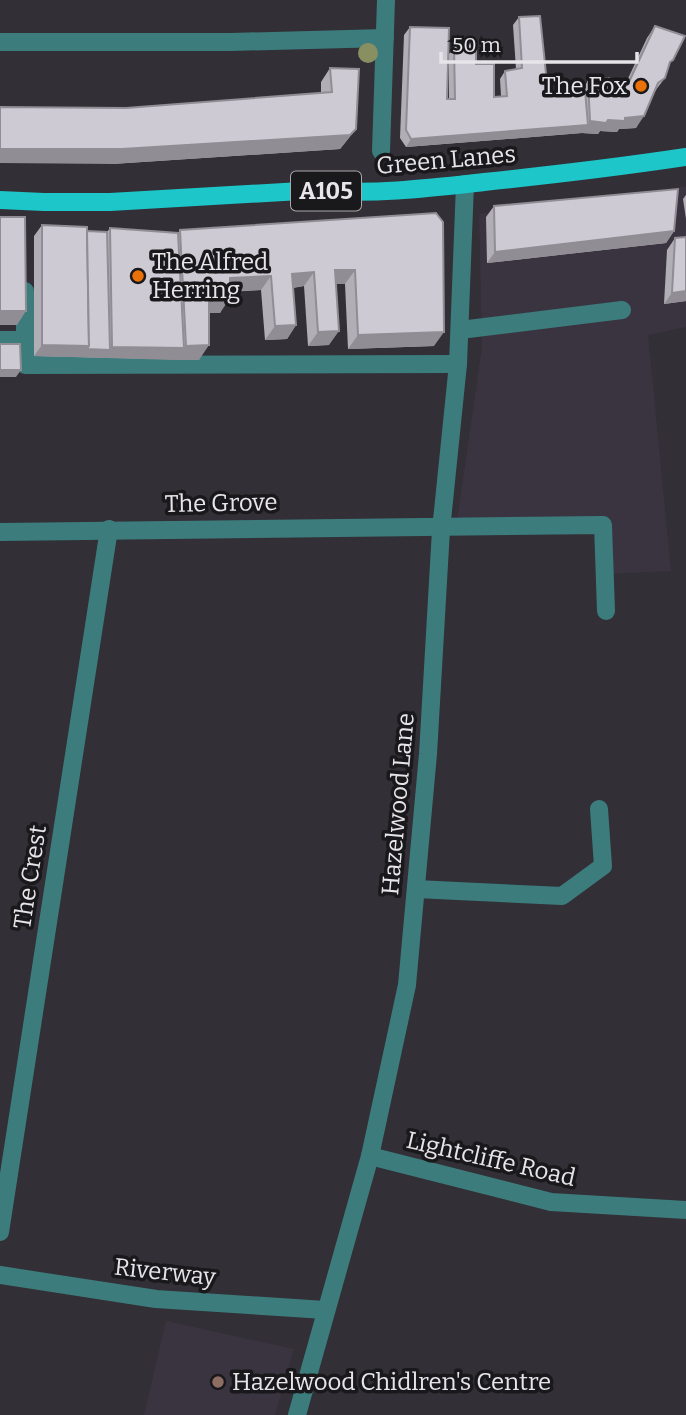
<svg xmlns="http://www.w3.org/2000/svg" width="686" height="1415" font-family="Bitter,serif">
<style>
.built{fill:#3a3441}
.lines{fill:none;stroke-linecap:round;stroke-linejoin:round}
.minor{stroke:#3c7c7c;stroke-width:18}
.major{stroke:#1dc6c8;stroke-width:18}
.tree{fill:#888f60}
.wall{fill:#b1aeb5}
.shaded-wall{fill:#908d94}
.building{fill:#cecad3;stroke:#908d94;stroke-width:2}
.food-dot{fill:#e8710a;stroke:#19181b;stroke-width:2.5}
.education-dot{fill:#8d6e63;stroke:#19181b;stroke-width:2.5}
.labels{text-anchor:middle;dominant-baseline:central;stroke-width:7;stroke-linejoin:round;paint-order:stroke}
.shield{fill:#19181b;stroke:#a9a8ac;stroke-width:2}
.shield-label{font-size:23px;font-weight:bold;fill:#e7e5ea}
.poi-label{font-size:24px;fill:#e7e5ea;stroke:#19181b;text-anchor:start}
.street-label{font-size:24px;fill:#e7e5ea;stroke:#19181b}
</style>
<rect width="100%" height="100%" fill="#322f36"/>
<g class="built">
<polygon points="686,186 686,327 648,335 671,571 606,574 603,526 457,521 482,347 479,214 603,201"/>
<polygon points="166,1321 294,1349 275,1415 144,1415"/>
</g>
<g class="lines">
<g class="minor">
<polyline points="0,42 231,42 385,38"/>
<polyline points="381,151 386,0"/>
<polyline points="460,330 622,310"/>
<polyline points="0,340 25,340 25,291"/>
<polyline points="25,340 25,365 458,364"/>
<polyline points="0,532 603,525 606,611"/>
<polyline points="416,889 562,896 603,866 599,809"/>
<polyline points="370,1156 551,1202 686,1210"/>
<polyline points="0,1232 109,529"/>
<polyline points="0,1275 156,1299 325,1310"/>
<polyline points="297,1415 370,1156 407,985 428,754 441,530 458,364 465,184"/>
</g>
<path class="major" d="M0,200L44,202H110L318,190C373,195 430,188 484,182C552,175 619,167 686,157"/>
</g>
<circle class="tree" cx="368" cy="53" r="10"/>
<g class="wall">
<polygon points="519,17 548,93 581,91 588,81 613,87 625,85 647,38 655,26 668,67 665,78 655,91 636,128 619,129 617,132 600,131 598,134 582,133 406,147 400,138 404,35 410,27 447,99 449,99 449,54 454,46 476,64 494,97 501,96 500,79 505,71 516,69 513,25"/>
<polygon points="330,68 356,129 340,149 112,164 126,108 321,93 321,82"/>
<polygon points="686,195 686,219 683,199"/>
<polygon points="494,206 674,231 666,243 487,263 486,217"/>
<polygon points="436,213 434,346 348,349 345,284 336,284 329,345 308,346 304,286 293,288 296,325 287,339 265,340 261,290 230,292 220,313 209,313 199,360 34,356 34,236 42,225 87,231 107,232 110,228 178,233 180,230"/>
<polygon points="686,237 686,301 664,304 667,250 675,238"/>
</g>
<g class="shaded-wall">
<polygon points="644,116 636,128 619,129 617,132 600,131 598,134 582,133 406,147 411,139 588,125 590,121"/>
<polygon points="356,129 340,149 112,164 0,163 0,149"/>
<polygon points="674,231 666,243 487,263 495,252"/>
<polygon points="335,270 355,270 345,284 325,284"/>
<polygon points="314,272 304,286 282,289 292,274"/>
<polygon points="271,276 261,290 220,292 230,278"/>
<polygon points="686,291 686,301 664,304 672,293"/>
<polygon points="230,298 220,313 199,313 209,299"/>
<polygon points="0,311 26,311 17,325 0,325"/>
<polygon points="296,325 287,339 265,340 275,326"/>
<polygon points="339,331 329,345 308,346 318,332"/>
<polygon points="444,332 434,346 348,349 358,335"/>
<polygon points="42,345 89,346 110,350 112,347 184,348 186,346 209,345 199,360 176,360 34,356"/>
<polygon points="0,370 21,370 16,377 0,377"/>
</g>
<g class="building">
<polygon points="540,16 548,93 585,90 588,125 411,139 406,130 410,27 449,28 447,99 455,99 454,46 476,44 476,64 494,64 494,97 507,96 505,71 522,68 519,17"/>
<polygon points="655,26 685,36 673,60 670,62 665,78 658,83 644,116 625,118 625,121 608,120 606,123 590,121 588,81 609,78 613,87 628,84"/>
<polygon points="330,68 359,69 356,129 350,135 122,149 0,149 0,107 126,108 332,92"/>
<polygon points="678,189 674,231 495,252 494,206"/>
<polygon points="436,213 443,222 444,332 358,335 355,270 335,270 339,331 318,332 314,272 292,274 296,325 275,326 271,276 230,278 230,298 209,299 209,345 186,346 180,230"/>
<polygon points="0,217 25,217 26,311 0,311"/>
<polygon points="42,225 87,227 89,346 42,345"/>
<polygon points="110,228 178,233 184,348 112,347"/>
<polygon points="87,231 107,232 110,350 87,349 89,346"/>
<polygon points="686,237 686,291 672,293 675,238"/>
<polygon points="0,344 20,344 21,370 0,370"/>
</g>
<g class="food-dot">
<circle cx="641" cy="86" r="7"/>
<circle cx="138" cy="276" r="7"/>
</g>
<circle class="education-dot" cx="218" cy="1382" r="7"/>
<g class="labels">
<rect class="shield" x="291" y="171.5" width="70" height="39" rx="5"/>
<g class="shield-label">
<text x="326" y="191">A105</text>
</g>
<g class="poi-label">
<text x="627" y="86" text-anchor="end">The Fox</text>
<text x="152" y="262">The Alfred<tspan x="152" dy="28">Herring</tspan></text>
<text x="232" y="1382">Hazelwood Chidlren's Centre</text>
</g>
<g class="street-label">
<text transform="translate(446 160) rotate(-5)">Green Lanes</text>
<text transform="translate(221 503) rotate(-1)">The Grove</text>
<text transform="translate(398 804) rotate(-85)">Hazelwood Lane</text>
<text transform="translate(30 877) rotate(-81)">The Crest</text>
<text transform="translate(491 1159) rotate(13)">Lightcliffe Road</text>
<text transform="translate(165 1272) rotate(6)">Riverway</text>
</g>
</g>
<path d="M441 52v10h196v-10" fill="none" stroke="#e7e5ea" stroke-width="3.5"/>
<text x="452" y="52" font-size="21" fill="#e7e5ea" stroke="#19181b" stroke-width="5" paint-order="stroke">50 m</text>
</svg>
